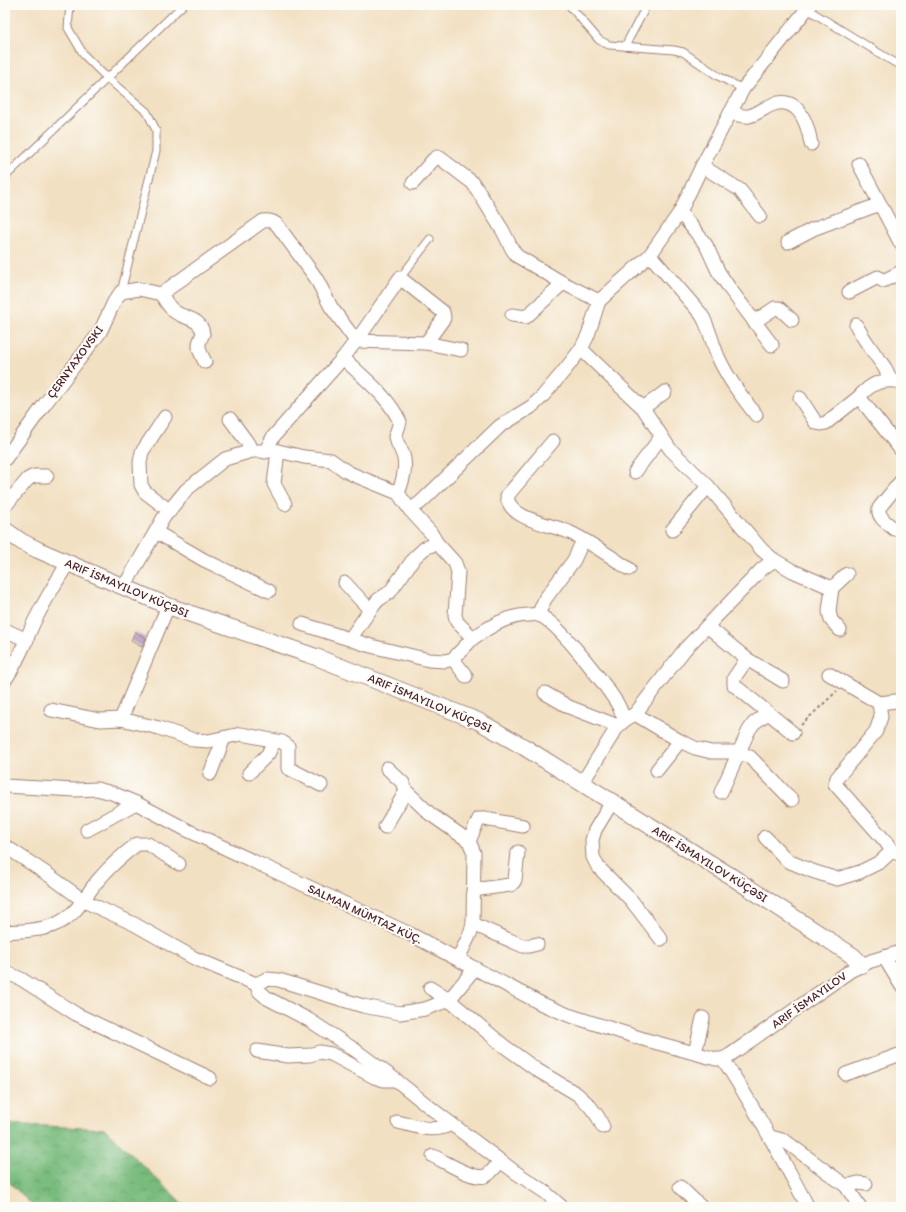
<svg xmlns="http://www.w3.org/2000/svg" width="906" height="1212" font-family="Itim,sans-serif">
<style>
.forest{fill:url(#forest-crowns);stroke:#616d54}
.building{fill:#b89fc5}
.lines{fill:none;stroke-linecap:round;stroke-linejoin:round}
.service-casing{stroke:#9e8076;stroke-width:9}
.minor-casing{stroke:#9e8076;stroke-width:15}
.tertiary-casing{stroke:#9e8076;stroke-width:18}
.path{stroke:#9e8076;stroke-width:2;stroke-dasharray:3 3;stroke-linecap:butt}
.service{stroke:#fff;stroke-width:7}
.minor{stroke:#fff;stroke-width:13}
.tertiary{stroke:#fff;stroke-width:16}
.labels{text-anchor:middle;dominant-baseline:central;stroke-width:4;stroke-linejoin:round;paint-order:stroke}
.street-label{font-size:12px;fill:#4a1f2b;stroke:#fdfcf7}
</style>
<defs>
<pattern id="forest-crowns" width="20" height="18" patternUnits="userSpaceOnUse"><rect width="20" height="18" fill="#78bb7d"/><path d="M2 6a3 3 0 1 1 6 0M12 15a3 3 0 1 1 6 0" fill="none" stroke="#649767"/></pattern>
</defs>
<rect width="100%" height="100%" fill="#fdfcf7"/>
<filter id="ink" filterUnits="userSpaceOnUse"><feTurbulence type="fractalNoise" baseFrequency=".025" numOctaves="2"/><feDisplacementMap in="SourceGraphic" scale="8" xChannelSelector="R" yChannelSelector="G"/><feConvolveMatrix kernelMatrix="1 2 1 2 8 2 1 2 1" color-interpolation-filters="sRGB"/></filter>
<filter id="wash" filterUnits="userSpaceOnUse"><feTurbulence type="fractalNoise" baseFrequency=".012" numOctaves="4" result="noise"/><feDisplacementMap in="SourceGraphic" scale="16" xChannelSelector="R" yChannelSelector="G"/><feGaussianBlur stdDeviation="0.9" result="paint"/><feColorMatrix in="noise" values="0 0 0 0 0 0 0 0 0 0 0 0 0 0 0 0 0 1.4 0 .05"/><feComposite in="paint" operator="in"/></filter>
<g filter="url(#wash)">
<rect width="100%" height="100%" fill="#f2e0c2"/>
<polygon class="forest" points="5,1124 105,1129 185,1206 180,1207 34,1207 5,1178"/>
<g id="blocks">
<polygon class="building" points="135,632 146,638 142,647 131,641"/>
</g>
</g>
<g filter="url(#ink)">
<use href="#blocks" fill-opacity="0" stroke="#9e8076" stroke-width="1"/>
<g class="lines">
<defs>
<g id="service">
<polyline points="70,5 68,28 84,55 108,79 147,112 156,130 156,151 121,292"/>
<polyline points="569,5 599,40 609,45 674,50 683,52 718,76 743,89"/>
<polyline points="807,9 892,61 896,63 901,63"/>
<polyline points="625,46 647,5"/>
<polyline points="5,177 183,5"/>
<polyline points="400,278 430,239"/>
</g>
<g id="minor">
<path d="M730,113C736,114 743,117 749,116C758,114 765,107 774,104C799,96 808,125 811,144"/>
<polyline points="859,164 901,244"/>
<polyline points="702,166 740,190 760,216"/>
<polyline points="413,183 433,160 437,157 440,158 473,183 503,231 512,249 517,256 563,283 599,301"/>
<polyline points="680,212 706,245 718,271 730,289 772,345"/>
<polyline points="788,242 813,229 880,204"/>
<path d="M650,255L701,314C710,328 712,344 719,359C729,380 742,397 756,415"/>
<polyline points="849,292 878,277 883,281 901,272"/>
<path d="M161,294L263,221C270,220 274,221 278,226L316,278L331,307L356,341L426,343L461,350"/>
<polyline points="512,315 526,317 563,283"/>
<polyline points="754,322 775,308 779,308 792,320"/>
<path d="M856,325C861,334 866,342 872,350C879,361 887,367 890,380"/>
<polyline points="581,349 643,408 670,449 708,486 762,550 774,560 793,571 832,588 847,574"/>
<path d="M343,358C364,378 388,396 400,422L395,437C397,443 401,449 403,455C407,467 403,481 398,493"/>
<path d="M901,382C883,378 871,383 859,397L901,450"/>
<polyline points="800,398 816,423 821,424 826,423 859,397"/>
<polyline points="643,408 665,392"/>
<polyline points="165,417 142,452 140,462 141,485 145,492 170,511"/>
<polyline points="230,419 247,442 252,451"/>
<path d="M553,441L507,496C509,520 551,524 569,532C590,542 610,556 629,569"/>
<polyline points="278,451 274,484 285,504"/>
<polyline points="265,452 273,437 343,358 362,333 400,278 443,312 444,318 426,343"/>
<path d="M5,459L44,405L100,332L114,302L121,292L139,289L161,294C165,300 169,308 175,312C186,319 201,318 203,334C196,346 199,350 205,362"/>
<polyline points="635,472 661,437"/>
<polyline points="5,506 28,479 34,476 47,476"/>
<polyline points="410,510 421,502 500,426 531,407 542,397 564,371 581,349 588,335 599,301 650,255 680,212 702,166 743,89 810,5"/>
<path d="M894,529C887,523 877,517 879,508L901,481"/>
<polyline points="672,530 708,486"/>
<polyline points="156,532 204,560 269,591"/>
<polyline points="345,583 370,610"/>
<path d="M124,587L164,517L186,490L225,459L252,451H278L304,457L331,460L346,471L354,475L398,493L410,510L431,533L437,543L455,563L458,572L455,615L457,622L473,638C491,626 506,616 529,615C531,615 535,614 538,615C556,619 606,686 617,703C620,708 622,715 625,720L618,726L582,783"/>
<polyline points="832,588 829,611 831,620 840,630"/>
<polyline points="538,615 545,599 574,560 583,540"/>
<polyline points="302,624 371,646 429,660 445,661 453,659 473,638"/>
<polyline points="707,626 747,659 783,681"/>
<polyline points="5,630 27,640"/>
<polyline points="350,639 370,610 378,600 390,592 415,557 425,548 437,543"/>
<polyline points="453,659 466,676"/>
<polyline points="747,659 734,678 734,685 793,733"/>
<polyline points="829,674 879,703 881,717 876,731 837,778 835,784 886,842 892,851"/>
<path d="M5,680C18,662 25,642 34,622C44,602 56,582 68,563"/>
<polyline points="545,693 569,707 618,726"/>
<polyline points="879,703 896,701 901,702"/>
<polyline points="51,710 100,720 121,719 159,728 194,740 208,741 241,734 282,742 288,746 288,768 321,785"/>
<polyline points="635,714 685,649 762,569 774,560"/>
<polyline points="628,718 635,714 680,741 695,748 711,752 738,752 750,757 792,800"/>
<polyline points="121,719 168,606"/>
<polyline points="387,768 403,783 406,791 430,814 469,841 474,853 473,924 470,934 458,959"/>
<polyline points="657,770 680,741"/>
<polyline points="249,773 268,754 274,741"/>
<polyline points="210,774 224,738"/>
<polyline points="5,786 75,790 97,789 112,793 136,803 187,830 229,850 410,934 542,1004 568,1015 643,1039 716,1059 723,1059 730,1055 850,971 871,961 901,952"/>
<polyline points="721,792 749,730 754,723 768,713"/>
<polyline points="612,802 595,830 592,840 593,857 598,867 631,900 661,939"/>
<polyline points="385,827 406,791"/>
<polyline points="87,830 136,803"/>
<polyline points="765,837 788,861 812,871 837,879 860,872 880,862 892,851 901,855"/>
<polyline points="469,841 477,823 479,819 485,819 523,826"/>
<polyline points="5,846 50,876 84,901 134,924 194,958 256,984 259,991 267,998 309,1020 355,1050 396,1080 437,1113 515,1172 545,1192 562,1207"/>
<polyline points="473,890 510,885 513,883 515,880 518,852"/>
<polyline points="473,924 523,946 529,946 537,944"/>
<path d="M5,932C21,931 39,931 54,925C79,915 84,895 101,877C112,864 124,854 137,844H148L179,864"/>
<polyline points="884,957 901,985"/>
<polyline points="5,972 21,979 76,1014 210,1078"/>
<polyline points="256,984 267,979 279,980 363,1006 400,1013 425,1009 449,1000 475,968"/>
<polyline points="430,988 449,1000 504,1046 537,1070 577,1094 589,1105 598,1117 603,1127"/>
<polyline points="257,1051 288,1056 310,1055 319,1052 331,1054 374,1077 384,1080 395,1080"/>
<polyline points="695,1053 703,1018"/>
<path d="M723,1059C754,1107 781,1156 808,1207"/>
<polyline points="846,1074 901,1054"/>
<path d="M398,1122C416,1126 435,1134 451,1124"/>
<polyline points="771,1137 785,1141 846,1186 860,1207"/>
<path d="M433,1156C444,1161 473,1180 485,1176C491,1174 496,1166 500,1161"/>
<polyline points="846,1186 858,1183 866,1184"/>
<polyline points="680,1187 701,1207"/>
</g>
<polyline id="tertiary" points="5,530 22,542 38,550 168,606 316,657 478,721 524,747 729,875 853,956 862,965"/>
</defs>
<use href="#service" class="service-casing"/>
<use href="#minor" class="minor-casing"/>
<use href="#tertiary" class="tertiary-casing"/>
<polyline class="path" points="801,725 837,691"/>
<use href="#service" class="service"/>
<use href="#minor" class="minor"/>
<use href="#tertiary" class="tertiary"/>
</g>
</g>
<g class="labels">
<g class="street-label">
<text transform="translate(75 362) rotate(-54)">ÇERNYAXOVSKI</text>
<text transform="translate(127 588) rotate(23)">ARIF İSMAYILOV KÜÇƏSI</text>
<text transform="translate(430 703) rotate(23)">ARIF İSMAYILOV KÜÇƏSI</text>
<text transform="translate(710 864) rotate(32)">ARIF İSMAYILOV KÜÇƏSI</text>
<text transform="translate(365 914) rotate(25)">SALMAN MÜMTAZ KÜÇ.</text>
<text transform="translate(809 1000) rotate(-35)">ARIF İSMAYILOV</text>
</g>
</g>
<rect width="906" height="1212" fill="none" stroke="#fdfcf7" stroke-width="20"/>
</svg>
